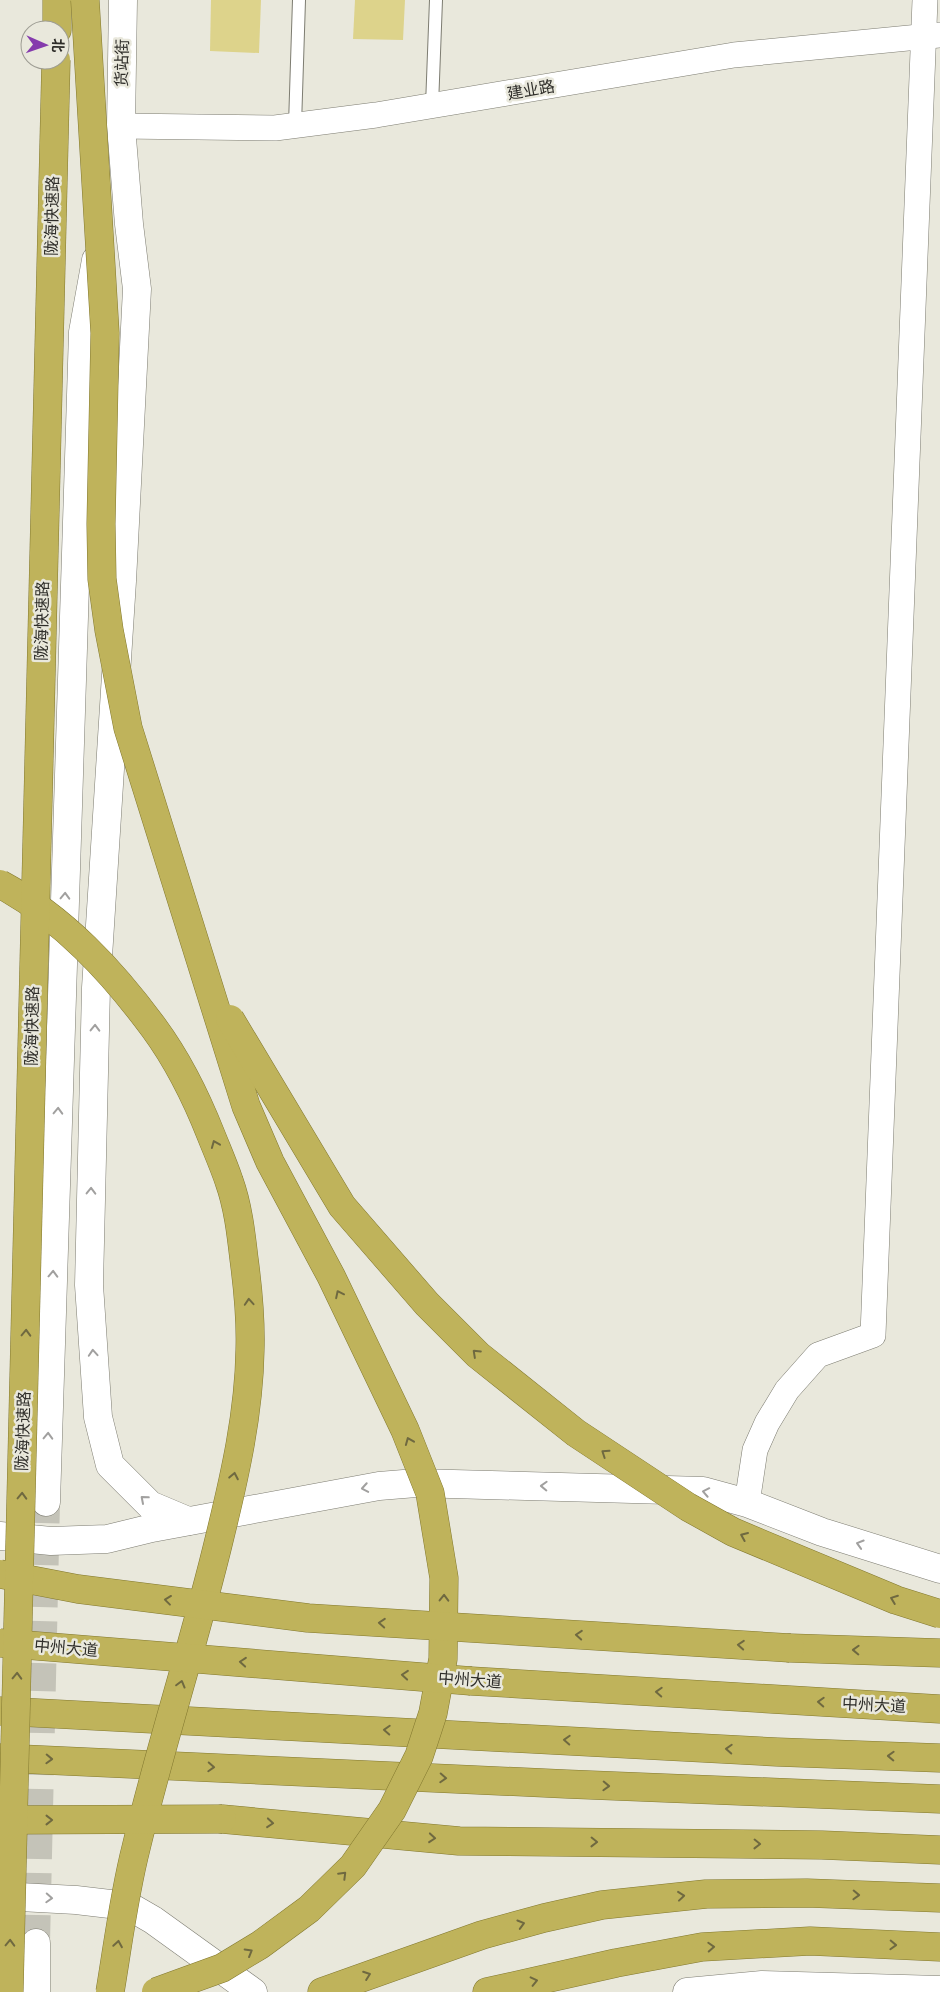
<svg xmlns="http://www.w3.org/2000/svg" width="940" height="1992" font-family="'Work Sans','Noto Sans SC',sans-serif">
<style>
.building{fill:#ddd38b}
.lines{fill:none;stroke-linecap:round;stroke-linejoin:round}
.tertiary-tunnel{stroke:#c4c3b8;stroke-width:28;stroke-dasharray:28 14;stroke-linecap:butt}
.service-casing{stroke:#7d7c71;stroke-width:14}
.minor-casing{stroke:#7d7c71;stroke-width:26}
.tertiary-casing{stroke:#7d7c71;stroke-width:29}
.trunk-casing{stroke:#82782f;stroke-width:29}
.service{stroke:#fff;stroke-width:12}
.minor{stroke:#fff;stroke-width:25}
.tertiary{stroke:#fff;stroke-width:28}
.trunk{stroke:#bfb35b;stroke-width:28}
.trunk-bridge-casing{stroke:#82782f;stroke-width:29;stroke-linecap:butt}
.trunk-bridge{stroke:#bfb35b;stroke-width:28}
.oneway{stroke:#a1a09f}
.oneway2{stroke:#6f6940}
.labels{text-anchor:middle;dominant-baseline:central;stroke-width:5;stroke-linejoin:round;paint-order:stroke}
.street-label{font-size:16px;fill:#2e2d29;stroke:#e9e8dc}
</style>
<rect width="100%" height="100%" fill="#e9e8dc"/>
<g class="building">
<polygon points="211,0 261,0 259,53 210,51"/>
<polygon points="355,0 405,0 403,40 353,39"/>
</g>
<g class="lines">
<polyline class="tertiary-tunnel" points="36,1943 46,1502"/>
<defs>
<g id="service">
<polyline points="432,106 436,0"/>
<polyline points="295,125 299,0"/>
</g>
<g id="minor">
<polyline points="121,126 275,128 376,115 734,55 940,35"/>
<polyline points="747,1503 755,1450 767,1423 787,1390 818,1355 873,1335 925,0"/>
</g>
<g id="tertiary">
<polyline points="123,0 121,126 129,224 137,289 122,581 96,988 89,1285 98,1417 110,1465 150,1505 188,1521"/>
<polyline points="46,1502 83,332 96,260"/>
<polyline points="0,1536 51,1541 107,1539 152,1528 379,1486 416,1483 703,1491 747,1503 822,1532 940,1569"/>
<polyline points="0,1896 76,1900 110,1904 134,1909 153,1920 253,1992"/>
<polyline points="36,1943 36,1992"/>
<polyline points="687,1992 762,1985 940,1990"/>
</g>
<g id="trunk">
<polyline points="57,30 57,0"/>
<polyline points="790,1648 940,1653"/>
<polyline points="471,1681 940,1709"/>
<polyline points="0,1711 777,1752 940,1758"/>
<polyline points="0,1758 566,1784 940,1799"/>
<polyline points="222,1819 459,1841 822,1845 940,1850"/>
<polyline points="322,1992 482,1935 544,1918 602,1905 706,1894 807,1893 940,1898"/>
<polyline points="487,1992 616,1963 702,1947 810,1941 940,1947"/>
</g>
</defs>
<use href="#service" class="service-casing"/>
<use href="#minor" class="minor-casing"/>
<use href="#tertiary" class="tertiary-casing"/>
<use href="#trunk" class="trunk-casing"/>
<use href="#service" class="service"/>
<use href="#minor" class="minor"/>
<use href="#tertiary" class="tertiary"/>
<use href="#trunk" class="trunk"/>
<defs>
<g id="trunk-bridge">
<polyline points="85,0 105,333 101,524 102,579 109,630 128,728 246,1106 270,1162 331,1276 405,1430 430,1493 444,1578 443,1659 433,1713 419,1756 392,1810 353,1866 309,1909 260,1945 222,1968 156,1992"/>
<path d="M0,884C63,918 112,971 154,1028C179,1062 196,1097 211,1135C217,1150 224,1166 229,1181C238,1206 241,1233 244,1259C248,1289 251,1319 250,1350C249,1413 235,1475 220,1536C195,1641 161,1743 136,1848C124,1895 118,1944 110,1992"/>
<polyline points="230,1019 342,1206 427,1304 478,1355 576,1433 688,1507 733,1532 896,1600 940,1614"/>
<polyline points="0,1574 78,1589 308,1618 790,1648"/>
<polyline points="0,1643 471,1681"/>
<polyline points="0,1820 222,1819"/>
<polyline points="9,1992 56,60"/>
</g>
</defs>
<use href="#trunk-bridge" class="trunk-bridge-casing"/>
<use href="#trunk-bridge" class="trunk-bridge"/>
</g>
<defs><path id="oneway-chevron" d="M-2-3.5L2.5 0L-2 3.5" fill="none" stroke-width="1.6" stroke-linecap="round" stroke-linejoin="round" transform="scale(1.25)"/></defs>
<g class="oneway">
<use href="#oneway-chevron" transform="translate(65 896) rotate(-88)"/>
<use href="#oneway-chevron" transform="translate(95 1028) rotate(-89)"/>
<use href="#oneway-chevron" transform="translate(58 1111) rotate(-88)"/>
<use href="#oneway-chevron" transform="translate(91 1191) rotate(-89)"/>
<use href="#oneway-chevron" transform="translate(53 1274) rotate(-88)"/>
<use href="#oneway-chevron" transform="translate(93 1353) rotate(-94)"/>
<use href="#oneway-chevron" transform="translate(48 1436) rotate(-88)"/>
<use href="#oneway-chevron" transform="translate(544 1486) rotate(-178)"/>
<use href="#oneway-chevron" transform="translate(365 1488) rotate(170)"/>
<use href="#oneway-chevron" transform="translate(706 1492) rotate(-169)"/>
<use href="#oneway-chevron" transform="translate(144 1499) rotate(-139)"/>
<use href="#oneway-chevron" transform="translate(860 1544) rotate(-163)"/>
<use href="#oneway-chevron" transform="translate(49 1898) rotate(3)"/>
</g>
<g class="oneway2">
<use href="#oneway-chevron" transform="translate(215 1144) rotate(-112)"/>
<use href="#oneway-chevron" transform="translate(339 1294) rotate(-116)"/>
<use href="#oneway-chevron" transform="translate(249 1302) rotate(-94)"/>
<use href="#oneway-chevron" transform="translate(26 1333) rotate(-88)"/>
<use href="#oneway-chevron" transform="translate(476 1353) rotate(-137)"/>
<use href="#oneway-chevron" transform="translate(409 1441) rotate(-112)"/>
<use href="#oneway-chevron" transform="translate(605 1453) rotate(-146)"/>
<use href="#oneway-chevron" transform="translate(234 1476) rotate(-79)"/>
<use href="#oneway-chevron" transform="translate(22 1496) rotate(-88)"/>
<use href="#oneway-chevron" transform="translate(744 1536) rotate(-157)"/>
<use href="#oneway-chevron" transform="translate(444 1598) rotate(-89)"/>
<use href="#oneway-chevron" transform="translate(894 1599) rotate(-159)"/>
<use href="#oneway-chevron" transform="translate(168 1600) rotate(-173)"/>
<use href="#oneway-chevron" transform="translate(382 1623) rotate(-176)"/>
<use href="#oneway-chevron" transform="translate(579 1635) rotate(-176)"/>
<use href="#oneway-chevron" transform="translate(741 1645) rotate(-176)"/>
<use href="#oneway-chevron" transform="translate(856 1650) rotate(-178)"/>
<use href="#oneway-chevron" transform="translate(243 1662) rotate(-175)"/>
<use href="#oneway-chevron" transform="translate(405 1675) rotate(-175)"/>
<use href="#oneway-chevron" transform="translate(17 1676) rotate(-88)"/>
<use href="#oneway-chevron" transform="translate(181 1684) rotate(-75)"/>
<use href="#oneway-chevron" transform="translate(659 1692) rotate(-177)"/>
<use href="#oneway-chevron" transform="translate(821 1702) rotate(-177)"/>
<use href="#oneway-chevron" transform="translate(387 1730) rotate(-177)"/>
<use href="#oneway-chevron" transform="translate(567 1740) rotate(-177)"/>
<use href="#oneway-chevron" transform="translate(729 1749) rotate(-177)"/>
<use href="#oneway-chevron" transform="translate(891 1756) rotate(-178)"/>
<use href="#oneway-chevron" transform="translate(49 1759) rotate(2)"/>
<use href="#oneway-chevron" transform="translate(211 1767) rotate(3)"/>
<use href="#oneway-chevron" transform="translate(443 1778) rotate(3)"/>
<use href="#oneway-chevron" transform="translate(606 1786) rotate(2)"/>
<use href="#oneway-chevron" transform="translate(49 1820)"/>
<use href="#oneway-chevron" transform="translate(270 1823) rotate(5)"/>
<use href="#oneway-chevron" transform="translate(432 1838) rotate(5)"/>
<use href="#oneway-chevron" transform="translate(594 1842) rotate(1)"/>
<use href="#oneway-chevron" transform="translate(757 1844) rotate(1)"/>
<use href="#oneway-chevron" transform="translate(343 1875) rotate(-45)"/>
<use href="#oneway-chevron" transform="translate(856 1895) rotate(2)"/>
<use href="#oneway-chevron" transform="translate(681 1896) rotate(-6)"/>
<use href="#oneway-chevron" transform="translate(521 1924) rotate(-16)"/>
<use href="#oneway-chevron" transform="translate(10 1943) rotate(-88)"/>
<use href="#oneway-chevron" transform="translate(118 1944) rotate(-81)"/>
<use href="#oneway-chevron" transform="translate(893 1945) rotate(2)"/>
<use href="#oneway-chevron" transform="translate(711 1947) rotate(-3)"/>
<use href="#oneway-chevron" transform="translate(249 1952) rotate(-30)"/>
<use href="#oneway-chevron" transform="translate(367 1975) rotate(-20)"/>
<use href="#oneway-chevron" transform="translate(534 1981) rotate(-13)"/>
</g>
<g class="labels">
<g class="street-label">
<text transform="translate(122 63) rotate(-89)">货站街</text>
<text transform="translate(531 90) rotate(-10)">建业路</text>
<text transform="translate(52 216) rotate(-89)">陇海快速路</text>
<text transform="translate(42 621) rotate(-89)">陇海快速路</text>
<text transform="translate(32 1026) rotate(-89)">陇海快速路</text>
<text transform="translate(23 1431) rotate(-88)">陇海快速路</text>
<text transform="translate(66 1648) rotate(5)">中州大道</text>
<text transform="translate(470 1680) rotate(4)">中州大道</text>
<text transform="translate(874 1705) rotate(3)">中州大道</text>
</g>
</g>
<g transform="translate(45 45) rotate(92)"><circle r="24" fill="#e9e8dc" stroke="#9e9d94"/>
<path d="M0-4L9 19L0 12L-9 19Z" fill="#853bad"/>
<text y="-8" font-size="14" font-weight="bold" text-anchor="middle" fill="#2e2d29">北</text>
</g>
</svg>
